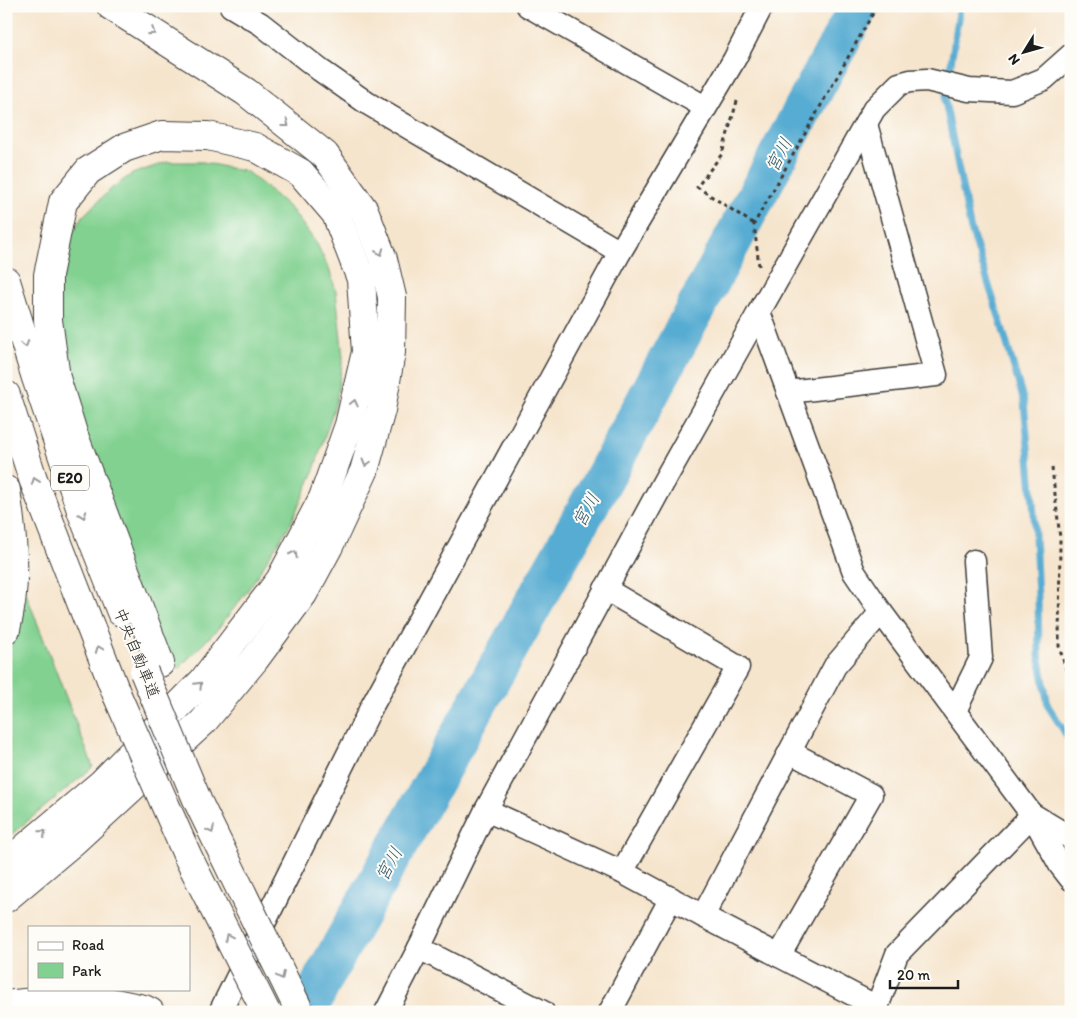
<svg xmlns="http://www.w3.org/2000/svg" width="1077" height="1018" font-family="Itim,'Klee One',sans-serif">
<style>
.green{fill:#82d191;stroke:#4f7656}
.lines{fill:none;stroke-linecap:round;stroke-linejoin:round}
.stream{stroke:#56acd2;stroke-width:7}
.river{stroke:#56acd2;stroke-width:40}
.street-casing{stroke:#3d3a37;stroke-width:25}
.highway-casing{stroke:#3d3a37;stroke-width:30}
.path{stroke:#3d3a37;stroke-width:3;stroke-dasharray:4 4;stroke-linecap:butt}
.street{stroke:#fff;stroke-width:22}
.highway{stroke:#fff;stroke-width:28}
.highway-bridge-casing{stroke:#3d3a37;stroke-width:30;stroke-linecap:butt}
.highway-bridge{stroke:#fff;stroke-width:28}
.oneway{stroke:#999}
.labels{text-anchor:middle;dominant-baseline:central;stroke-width:4;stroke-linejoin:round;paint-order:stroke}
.shield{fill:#fdfcf7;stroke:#605f5e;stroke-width:1}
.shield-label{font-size:15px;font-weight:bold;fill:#1c1c1c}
.street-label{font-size:16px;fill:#1c1c1c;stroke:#fdfcf7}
.water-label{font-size:18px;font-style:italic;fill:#365d6e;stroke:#fdfcf7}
</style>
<rect width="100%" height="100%" fill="#fdfcf7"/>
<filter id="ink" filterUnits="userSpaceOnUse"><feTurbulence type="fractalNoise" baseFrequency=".02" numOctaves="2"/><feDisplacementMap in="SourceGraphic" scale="10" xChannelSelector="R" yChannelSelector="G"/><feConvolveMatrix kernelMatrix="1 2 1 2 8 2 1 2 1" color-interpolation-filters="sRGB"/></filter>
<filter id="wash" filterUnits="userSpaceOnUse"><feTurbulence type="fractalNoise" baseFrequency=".0096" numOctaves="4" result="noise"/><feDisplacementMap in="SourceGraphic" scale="20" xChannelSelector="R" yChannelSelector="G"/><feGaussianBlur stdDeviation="1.12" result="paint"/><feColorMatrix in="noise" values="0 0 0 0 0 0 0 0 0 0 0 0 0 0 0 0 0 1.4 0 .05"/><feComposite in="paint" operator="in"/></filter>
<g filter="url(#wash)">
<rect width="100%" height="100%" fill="#f6e5cd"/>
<g class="green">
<polygon points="167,162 203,162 247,172 271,191 292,210 317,244 329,269 336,291 343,358 336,402 312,476 291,523 246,593 216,631 177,670 158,650 88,464 51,306 66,243 83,216 112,188 132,174"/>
<polygon points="20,578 93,767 6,839 6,662 17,615"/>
</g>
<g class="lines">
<polyline class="stream" points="960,6 945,101 970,226 1000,320 1024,402 1034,514 1038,597 1039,655 1048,706 1071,742"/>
<polyline class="river" points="307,1012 325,975 604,478 859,6"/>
</g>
</g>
<g filter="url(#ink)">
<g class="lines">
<defs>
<g id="street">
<polyline points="231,6 261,24 320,70 367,103 620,252"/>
<polyline points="528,6 705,107"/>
<polyline points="1071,55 1044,79 1012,92 969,90 927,80 910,81 899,84 874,109 759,312 854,572 881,612 1032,815 1060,865 1071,879"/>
<polyline points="788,392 936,375 866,124"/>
<polyline points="605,589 738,667 622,872"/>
<polyline points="955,711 981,658 974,561"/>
<polyline points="486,810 622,872 703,916 835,666 881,612"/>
<polyline points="1033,815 1071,838"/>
<polyline points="703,916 877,1007 897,954 1032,815"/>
<polyline points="779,956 871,795 790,752"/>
<polyline points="220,1012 372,706 620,252 734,60 762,6"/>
<polyline points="386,1012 419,948"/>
<polyline points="543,1012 419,948 486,810 663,483 759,312"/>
<polyline points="610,1012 671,898"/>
</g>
<g id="highway">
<polyline points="6,281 36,378 82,513 121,612"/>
<polyline points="6,395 33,479 117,695"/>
<path d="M6,490C13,538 18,582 6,629"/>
<polyline points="6,864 101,784 203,681 280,580 323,498 349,425 366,352 361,279 336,214 301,173 255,147 208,136 162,135 124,148 88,171 63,202 48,275 48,320 56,378 73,433 160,663"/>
<polyline points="6,898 74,841 203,722 255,659 303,594 329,546 364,471 381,410 391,352 392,297 383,259 364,210 325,155 246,92 111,6"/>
<polyline points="6,1005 52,1000 100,1000 144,1009 150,1012"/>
</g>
</defs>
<use href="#street" class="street-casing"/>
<use href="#highway" class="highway-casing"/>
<g class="path">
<polyline points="737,101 722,154 697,187 754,224"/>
<polyline points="759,266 754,224 877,6"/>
<polyline points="1052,468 1060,538 1059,646 1071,686"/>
</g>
<use href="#street" class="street"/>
<use href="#highway" class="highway"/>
<defs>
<g id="highway-bridge">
<polyline points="144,672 198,802 300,1012"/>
<polyline points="117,695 188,857 266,1012"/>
</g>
</defs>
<use href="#highway-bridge" class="highway-bridge-casing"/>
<use href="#highway-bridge" class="highway-bridge"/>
</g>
<defs><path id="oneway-chevron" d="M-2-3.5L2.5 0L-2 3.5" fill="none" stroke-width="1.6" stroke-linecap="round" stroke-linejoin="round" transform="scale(1.25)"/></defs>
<g class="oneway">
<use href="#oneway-chevron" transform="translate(152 32) rotate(33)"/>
<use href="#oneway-chevron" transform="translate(286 124) rotate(38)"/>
<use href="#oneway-chevron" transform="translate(380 252) rotate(70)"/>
<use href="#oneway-chevron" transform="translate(25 344) rotate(73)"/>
<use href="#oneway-chevron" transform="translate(354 403) rotate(-77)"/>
<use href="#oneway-chevron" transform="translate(366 463) rotate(106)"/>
<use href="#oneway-chevron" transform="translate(35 481) rotate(-110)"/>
<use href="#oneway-chevron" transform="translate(83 515) rotate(70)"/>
<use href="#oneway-chevron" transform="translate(294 554) rotate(-63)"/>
<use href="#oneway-chevron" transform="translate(99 649) rotate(-111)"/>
<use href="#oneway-chevron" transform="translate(199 685) rotate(-46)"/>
<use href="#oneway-chevron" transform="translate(211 830) rotate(64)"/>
<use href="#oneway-chevron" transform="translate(43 833) rotate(-40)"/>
<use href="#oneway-chevron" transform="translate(228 937) rotate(-116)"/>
<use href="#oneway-chevron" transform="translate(281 976) rotate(65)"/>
</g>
</g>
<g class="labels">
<rect class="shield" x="51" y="465.5" width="38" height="25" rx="4"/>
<g class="shield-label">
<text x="70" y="478">E20</text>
</g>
<g class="street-label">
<text transform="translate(137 653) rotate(68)">中央自動車道</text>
</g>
<g class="water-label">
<text transform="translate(779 155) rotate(-62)">宮川</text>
<text transform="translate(586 510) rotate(-61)">宮川</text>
<text transform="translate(389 864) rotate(-61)">宮川</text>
</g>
</g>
<rect width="1077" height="1018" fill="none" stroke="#fdfcf7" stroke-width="25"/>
<rect x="28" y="926" width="162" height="65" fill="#fdfcf7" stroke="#a3a29f"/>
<rect x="38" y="942" width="25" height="8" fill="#ffffff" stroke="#a3a29f"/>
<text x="72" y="950" font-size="15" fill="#1c1c1c">Road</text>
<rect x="38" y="963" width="25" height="15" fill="#82d191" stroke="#a3a29f"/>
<text x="72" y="976" font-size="15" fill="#1c1c1c">Park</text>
<g transform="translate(1024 52) rotate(233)" stroke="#fdfcf7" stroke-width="4" paint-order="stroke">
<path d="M0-4L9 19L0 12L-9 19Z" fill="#1c1c1c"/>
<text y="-8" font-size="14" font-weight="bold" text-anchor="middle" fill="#1c1c1c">N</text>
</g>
<path d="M890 980v8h68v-8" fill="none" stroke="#1c1c1c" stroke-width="2.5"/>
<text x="897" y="980" font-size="15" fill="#1c1c1c" stroke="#fdfcf7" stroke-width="4" paint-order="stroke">20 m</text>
</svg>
